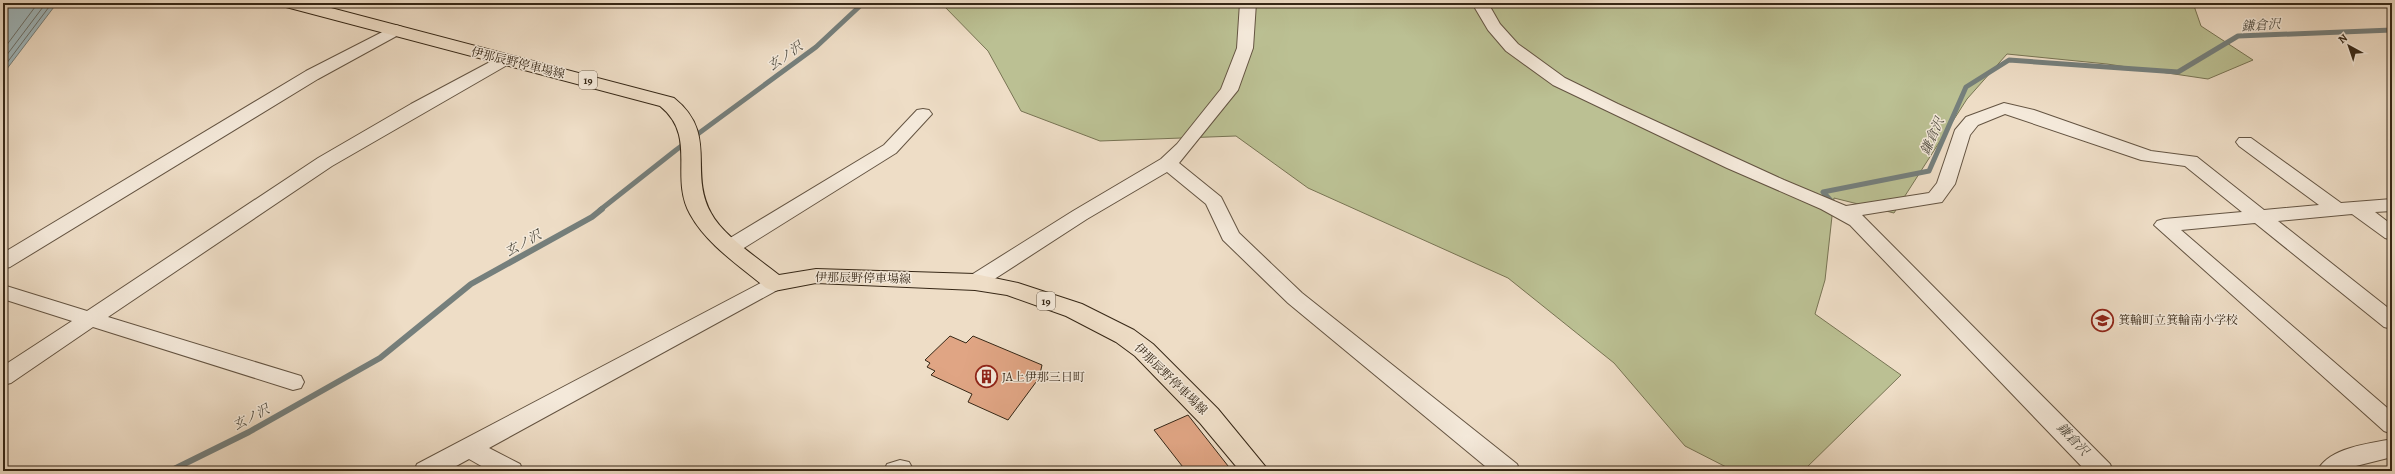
<svg xmlns="http://www.w3.org/2000/svg" width="2395" height="474" font-family="Alegreya,'Noto Serif JP',serif">
<style>
.green{fill:#bbc093;stroke:#787454}
.water{fill:#9fb9c0;stroke:#757f7c}
.lines{fill:none;stroke-linecap:round;stroke-linejoin:round}
.shore{stroke:#6a706b;stroke-width:1}
.stream-far1{stroke:#757f7c;stroke-width:5}
.stream{stroke:#757f7c;stroke-width:6}
.building{fill:#e0a584;stroke:#362716}
.minor-casing{stroke:#645442;stroke-width:2}
.major-casing{stroke:#362716;stroke-width:2}
.minor{fill:#f4e9da;fill-rule:evenodd}
.major{fill:#eeddc6;fill-rule:evenodd}
.labels{text-anchor:middle;dominant-baseline:central;stroke-width:3;stroke-linejoin:round;paint-order:stroke}
.shield{fill:#f4e9da;stroke:#6f6151;stroke-width:1}
.shield-label{font-size:11px;font-weight:bold;fill:#362716}
.street-label{font-size:12px;fill:#362716;stroke:#f4e9da}
.poi-label{font-size:12px;fill:#362716;stroke:#f4e9da;text-anchor:start}
.water-label{font-size:13px;font-style:italic;fill:#504c40;stroke:#f4e9da}
</style>
<rect width="100%" height="100%" fill="#eeddc6"/>
<filter id="stains"><feTurbulence type="fractalNoise" baseFrequency=".005" numOctaves="4"/><feColorMatrix values="0 0 0 0 .2 0 0 0 0 .09 0 0 0 0 .02 0 0 0 .5 -.17"/></filter>
<radialGradient id="worn" r=".72"><stop offset=".6" stop-color="#630" stop-opacity="0"/><stop offset="1" stop-color="#630" stop-opacity=".3"/></radialGradient>
<polygon class="green" points="868,3 2193,3 2201,26 2253,60 2208,79 2107,64 2007,54 1967,99 1894,213 1834,198 1825,280 1815,314 1901,375 1803,471 1734,471 1685,446 1614,363 1508,278 1308,188 1236,136 1100,141 1021,111 988,51 943,5 876,5"/>
<polygon class="water" points="3,3 57,3 3,74"/>
<g class="lines">
<g class="shore">
<polyline points="3,50 38,3"/>
<polyline points="3,60 46,3"/>
<polyline points="3,68 52,3"/>
</g>
<g class="stream-far1">
<polyline points="1834,204 1823,192 1929,171 1966,87 2009,60 2178,72 2238,36 2392,30"/>
<polyline points="600,210 676,150 816,47 861,5 866,3"/>
</g>
<polyline class="stream" points="170,471 249,432 380,358 471,284 592,217 602,209"/>
</g>
<g class="building">
<polygon points="950,336 966,343 973,336 1042,365 1039,378 1008,420 968,402 972,394 931,375 935,371 927,367 930,363 925,360"/>
<polygon points="1188,415 1232,471 1186,471 1154,430"/>
</g>
<g class="lines">
<defs>
<g id="minor">
<polygon points="1240,3 1256,3 1253,48 1238,90 1179,163 1221,197 1239,233 1302,293 1517,464 1520,471 1491,471 1288,303 1223,240 1206,204 1167,172 1087,219 982,287 975,289 968,287 965,282 968,277 1073,211 1161,159 1177,144 1221,89 1237,48"/>
<polygon points="1472,3 1488,3 1500,24 1518,44 1565,78 1618,104 1784,180 1846,206 1929,193 1937,183 1955,130 1966,117 2004,103 2034,110 2151,151 2197,157 2264,210 2319,205 2239,146 2236,142 2239,138 2251,138 2341,203 2392,199 2392,211 2375,212 2392,225 2392,240 2385,238 2352,214 2278,221 2392,311 2392,329 2384,327 2255,223 2181,230 2392,412 2392,434 2384,431 2154,225 2157,221 2164,219 2242,212 2185,166 2141,160 2005,114 1978,125 1970,135 1955,184 1942,202 1862,215 2110,464 2113,471 2086,471 1850,225 1821,209 1727,168 1553,85 1506,51 1488,30"/>
<polygon points="396,25 402,27 404,30 402,33 318,79 10,267 3,269 3,253 306,71"/>
<polygon points="503,55 509,56 511,60 509,64 332,166 108,317 301,376 304,382 301,388 293,390 93,327 11,383 3,385 3,366 72,321 3,299 3,285 87,311 318,158 411,104"/>
<polygon points="923,109 929,110 932,114 896,153 739,251 732,252 725,251 722,246 725,241 884,145 917,110"/>
<polygon points="774,276 781,278 784,283 781,288 489,448 520,464 523,471 490,471 469,459 447,471 414,471 417,464"/>
<path d="M2392,439V457L2356,466L2348,471H2317C2330,447 2368,444 2392,439Z"/>
<polygon points="900,460 909,462 914,471 884,471 887,464"/>
</g>
<path id="major" d="M283,3H312L674,98C719,134 688,171 711,213C723,236 758,258 779,275L816,269L975,274L1018,283L1082,304L1134,330L1153,344L1218,409L1269,471H1240L1200,423L1135,356L1116,342L1066,316L1007,295L975,290L816,283L774,291L766,288C740,266 707,245 690,214C669,176 698,137 660,106L286,7Z"/>
</defs>
<use href="#minor" class="minor-casing"/>
<use href="#major" class="major-casing"/>
<use href="#minor" class="minor"/>
<use href="#major" class="major"/>
</g>
<defs>
<symbol id="school-ring" viewBox="-11 -11 22 22"><circle r="9.5" fill="#f4e9da" stroke="#8f2418" stroke-width="1.5"/><path d="M0-5L7-2L0 1L-7-2ZM-4 1L0 2.5L4 1V4Q0 6-4 4Z" fill="#8f2418"/></symbol>
<symbol id="building-ring" viewBox="-11 -11 22 22"><circle r="9.5" fill="#f4e9da" stroke="#8f2418" stroke-width="1.5"/><path d="M-4-6H4V6H1V3H-1V6H-4ZM-2.5-4.3h1.7v1.8h-1.7ZM.8-4.3h1.7v1.8H.8ZM-2.5-1h1.7V.8h-1.7ZM.8-1h1.7V.8H.8Z" fill="#8f2418"/></symbol>
</defs>
<g fill-rule="evenodd">
<use href="#school-ring" x="2090" y="308" width="25" height="25"/>
<use href="#building-ring" x="974" y="364" width="25" height="25"/>
</g>
<g class="labels">
<g class="shield">
<rect x="579" y="71" width="18" height="18" rx="3"/>
<rect x="1037" y="292" width="18" height="18" rx="3"/>
</g>
<g class="shield-label">
<text x="588" y="80">19</text>
<text x="1046" y="301">19</text>
</g>
<g class="street-label">
<text transform="translate(518 63) rotate(14)">伊那辰野停車場線</text>
<text transform="translate(863 278) rotate(1)">伊那辰野停車場線</text>
<text transform="translate(1171 379) rotate(44)">伊那辰野停車場線</text>
</g>
<g class="poi-label">
<text x="2118" y="320">箕輪町立箕輪南小学校</text>
<text x="1002" y="377">JA上伊那三日町</text>
</g>
<g class="water-label">
<text transform="translate(2261 25) rotate(-4)">鎌倉沢</text>
<text transform="translate(785 56) rotate(-36)">玄ノ沢</text>
<text transform="translate(1932 136) rotate(-66)">鎌倉沢</text>
<text transform="translate(523 243) rotate(-29)">玄ノ沢</text>
<text transform="translate(251 417) rotate(-28)">玄ノ沢</text>
<text transform="translate(2073 439) rotate(46)">鎌倉沢</text>
</g>
</g>
<rect width="2395" height="474" fill="none" stroke="#eeddc6" stroke-width="16"/>
<rect x="4" y="4" width="2387" height="466" fill="none" stroke="#362716" stroke-width="2"/>
<rect x="8" y="8" width="2379" height="458" fill="none" stroke="#362716"/>
<g transform="translate(2349 46) rotate(320)" stroke="#f4e9da" stroke-width="3" paint-order="stroke">
<path d="M0-3L7 15L0 10L-7 15Z" fill="#362716"/>
<text y="-6" font-size="11" font-weight="bold" text-anchor="middle" fill="#362716">N</text>
</g>
<rect width="100%" height="100%" filter="url(#stains)"/>
<rect width="100%" height="100%" fill="url(#worn)"/>
</svg>
